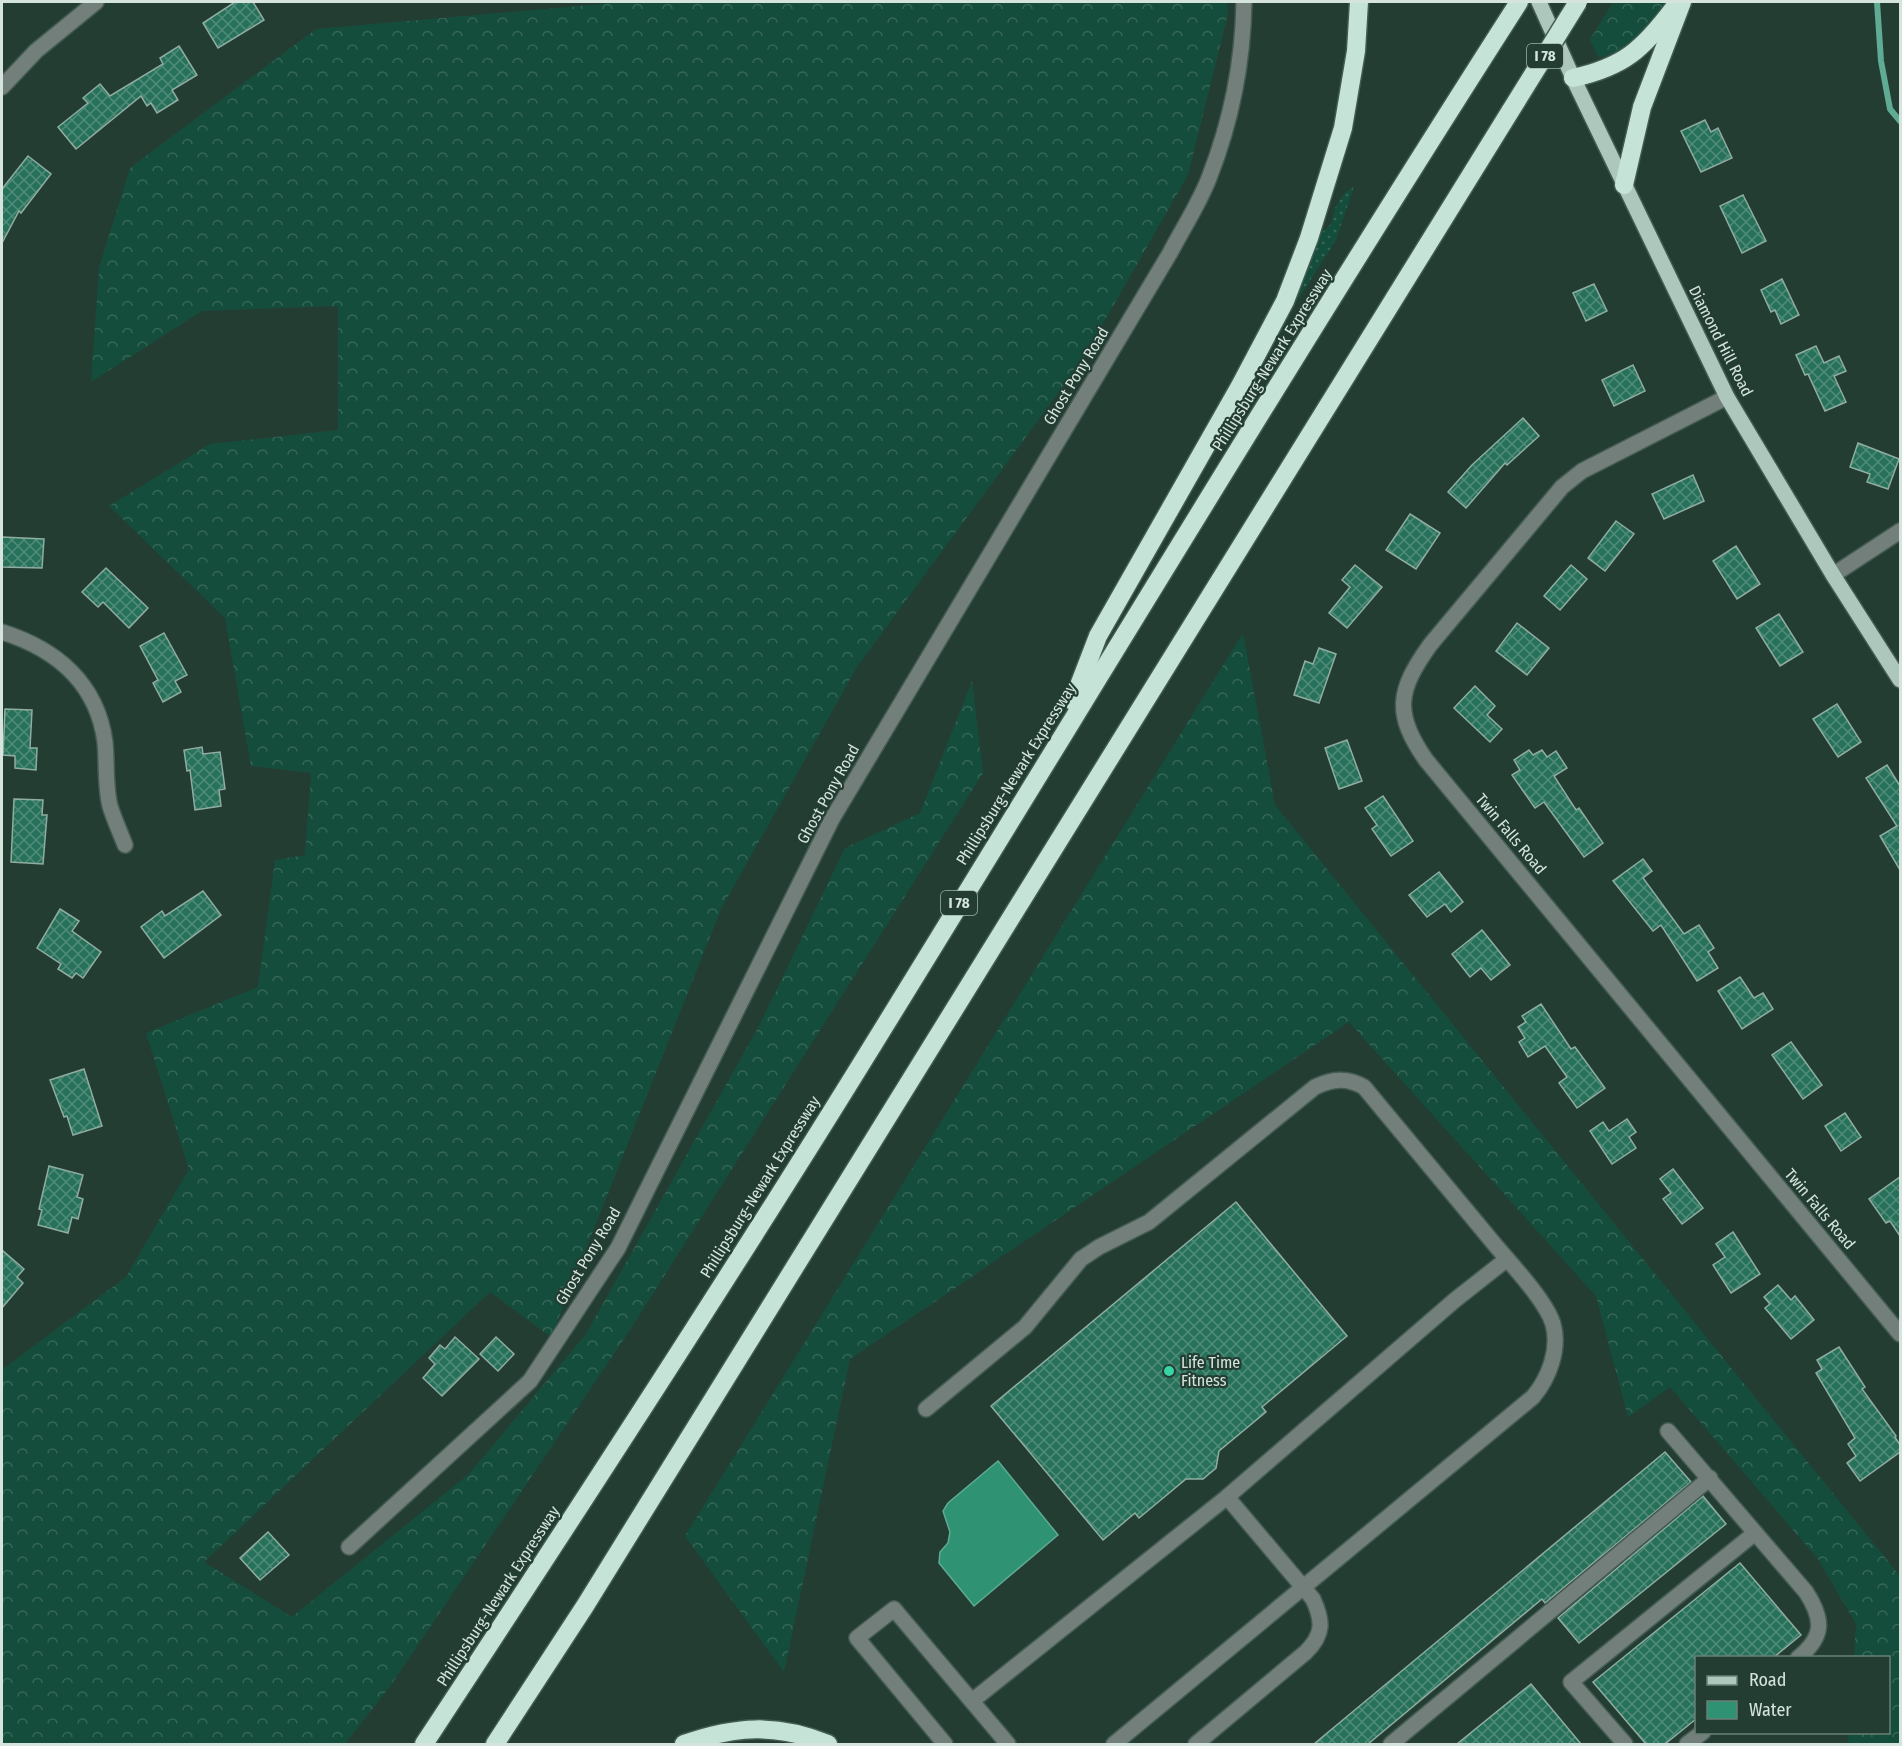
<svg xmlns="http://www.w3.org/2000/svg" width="1902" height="1746" font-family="'Fira Sans Condensed',sans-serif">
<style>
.grass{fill:url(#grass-dots)}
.forest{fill:url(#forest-crowns)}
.water{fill:#2e9273;stroke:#60ab93;stroke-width:1.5}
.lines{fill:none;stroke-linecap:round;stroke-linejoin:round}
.stream{stroke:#60ab93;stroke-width:6}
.building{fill:url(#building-cross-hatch);stroke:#90ada1;stroke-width:1.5}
.minor-casing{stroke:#435b52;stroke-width:18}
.major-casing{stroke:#435b52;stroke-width:18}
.highway-casing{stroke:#435b52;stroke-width:21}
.minor{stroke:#737f7a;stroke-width:15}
.major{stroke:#aec7bd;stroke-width:15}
.highway{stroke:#c5e4d7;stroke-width:18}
.highway-bridge-casing{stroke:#435b52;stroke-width:21;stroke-linecap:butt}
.highway-bridge{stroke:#c5e4d7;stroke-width:18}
.poi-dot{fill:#37d4a6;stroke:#233d33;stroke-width:2}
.labels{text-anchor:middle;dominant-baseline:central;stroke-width:4.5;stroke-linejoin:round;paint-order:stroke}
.shield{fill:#233d33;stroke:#a0b3ab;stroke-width:1.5}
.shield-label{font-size:15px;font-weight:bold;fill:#d5e5de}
.street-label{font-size:16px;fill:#d5e5de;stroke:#233d33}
.poi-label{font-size:16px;fill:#d5e5de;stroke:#233d33;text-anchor:start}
</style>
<defs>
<pattern id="grass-dots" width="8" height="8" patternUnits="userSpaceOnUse" patternTransform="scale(1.5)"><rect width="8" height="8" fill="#154d3c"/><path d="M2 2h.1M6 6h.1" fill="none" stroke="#366658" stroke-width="1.8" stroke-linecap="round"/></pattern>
<pattern id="forest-crowns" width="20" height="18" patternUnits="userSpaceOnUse" patternTransform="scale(1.5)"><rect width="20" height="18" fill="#154d3c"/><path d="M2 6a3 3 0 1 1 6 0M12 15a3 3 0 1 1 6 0" fill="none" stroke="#366658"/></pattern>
<pattern id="building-cross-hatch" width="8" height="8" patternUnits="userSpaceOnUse" patternTransform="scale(1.5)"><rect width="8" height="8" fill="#27715a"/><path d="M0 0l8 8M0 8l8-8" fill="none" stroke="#508c79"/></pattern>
</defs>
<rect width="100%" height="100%" fill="#233d33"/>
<polygon class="grass" points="1354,186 1336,240 1291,310 1291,308 1321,233 1331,224 1335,208 1344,194"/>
<g class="forest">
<polygon points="603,2 1227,2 1228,14 1188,175 1081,362 857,667 721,909 551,1337 490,1292 204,1562 292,1617 469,1474 586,1334 759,1026 845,848 920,813 972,681 983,773 628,1333 391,1685 345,1744 2,1744 2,1370 126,1277 189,1169 146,1033 258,987 275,860 305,855 311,773 251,766 225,618 109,506 210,444 338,430 338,306 202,311 91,382 99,268 130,168 316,29 602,4"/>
<path d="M1613,2H1667C1652,28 1630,50 1599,58L1590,40Z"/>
<polygon points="1243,633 1275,805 1900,1576 1900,1744 1848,1744 1849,1733 1888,1732 1888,1658 1854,1657 1856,1624 1818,1559 1670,1387 1628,1417 1596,1296 1349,1022 850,1359 784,1672 685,1536"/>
</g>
<polygon class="water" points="998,1461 1058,1535 974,1606 939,1563 940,1552 948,1543 950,1532 943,1511 948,1503"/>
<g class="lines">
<polyline class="stream" points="1877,2 1881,61 1890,109 1900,121"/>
</g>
<g class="building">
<polygon points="235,2 253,2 264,20 218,48 203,23"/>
<polygon points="179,46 197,75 172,90 178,100 157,113 151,103 147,106 141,96 76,149 58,127 88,103 83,98 100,84 110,96 163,64 160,58"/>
<polygon points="1705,120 1711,132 1718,128 1732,158 1701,172 1681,131"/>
<polygon points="28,156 51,174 21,213 19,211 2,243 2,189"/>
<polygon points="1743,195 1766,241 1742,253 1720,206"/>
<polygon points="1782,279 1799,315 1781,324 1775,310 1771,312 1761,290"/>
<polygon points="1594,284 1607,311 1586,321 1573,293"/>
<polygon points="1816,346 1824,363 1839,356 1846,371 1834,376 1846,402 1825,411 1808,374 1805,375 1796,355"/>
<polygon points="1633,365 1645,391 1614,406 1602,380"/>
<polygon points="1523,418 1539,436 1507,465 1505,463 1466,508 1448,492 1472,465"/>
<polygon points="1858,443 1899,459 1888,489 1867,482 1870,474 1850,467"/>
<polygon points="1693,475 1704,501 1664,519 1652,494"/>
<polygon points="1410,514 1440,533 1416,569 1386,550"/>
<polygon points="1616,521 1634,534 1605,571 1588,558"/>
<polygon points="2,537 44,539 42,568 2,567"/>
<polygon points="1736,546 1760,584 1737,599 1713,561"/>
<polygon points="1355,565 1382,587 1347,628 1329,613 1350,587 1342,580"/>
<polygon points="1571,565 1587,579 1560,610 1544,596"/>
<polygon points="106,568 148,608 129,628 103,602 98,607 82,592"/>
<polygon points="1779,614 1803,652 1780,666 1756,628"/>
<polygon points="1517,623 1549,648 1527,675 1496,651"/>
<polygon points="164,633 187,675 175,681 181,692 163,702 153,683 158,680 140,646"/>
<polygon points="1319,648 1336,654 1319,703 1294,695 1305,661 1313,664"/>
<polygon points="1475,686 1495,706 1487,715 1502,729 1490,742 1454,708"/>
<polygon points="1837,704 1861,742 1838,757 1813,719"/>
<polygon points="5,709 32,710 30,748 37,748 36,770 15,768 15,756 3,755"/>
<polygon points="1347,740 1362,781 1339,789 1325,748"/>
<polygon points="202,747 203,754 220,752 225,789 219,790 221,806 195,810 190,770 187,771 184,750"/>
<polygon points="1529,750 1533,755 1542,750 1547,757 1556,751 1567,768 1554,776 1576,810 1579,808 1603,843 1584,857 1544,802 1535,808 1512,775 1520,770 1514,760"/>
<polygon points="1887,765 1900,786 1900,870 1880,836 1897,826 1866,778"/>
<polygon points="1383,796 1413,841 1391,856 1372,829 1377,825 1365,808"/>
<polygon points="14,799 43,800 42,815 47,815 43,864 11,862"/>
<polygon points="1643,859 1652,871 1643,878 1684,934 1699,925 1714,948 1708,952 1718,968 1697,981 1661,925 1653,931 1613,881"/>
<polygon points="1439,872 1463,902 1451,912 1445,904 1427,917 1409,895"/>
<polygon points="203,891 221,915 164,958 141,927 162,911 165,916"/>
<polygon points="60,909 79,921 72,931 101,952 83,978 76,973 72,978 58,969 61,964 37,948"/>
<polygon points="1482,930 1510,965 1491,980 1481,968 1470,977 1452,954"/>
<polygon points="1740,977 1754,998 1763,993 1773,1009 1742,1029 1718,991"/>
<polygon points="1541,1004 1571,1049 1575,1047 1605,1088 1577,1108 1559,1083 1567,1077 1545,1046 1528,1057 1519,1042 1525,1038 1518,1027 1526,1022 1522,1016"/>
<polygon points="1791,1042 1822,1085 1803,1099 1772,1055"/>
<polygon points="84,1069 102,1126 73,1135 67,1116 64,1117 50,1080"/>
<polygon points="1845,1113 1861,1137 1841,1151 1825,1126"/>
<polygon points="1627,1119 1636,1132 1629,1137 1636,1148 1612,1164 1590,1131 1603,1122 1609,1131"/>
<polygon points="49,1166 83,1175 77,1197 83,1199 78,1219 72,1217 68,1233 38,1225 42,1210 39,1209"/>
<polygon points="1673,1169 1703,1208 1682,1224 1663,1199 1671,1193 1660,1179"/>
<polygon points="1900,1177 1900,1236 1890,1221 1886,1223 1869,1199"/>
<polygon points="1236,1202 1347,1336 1262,1407 1266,1412 1219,1451 1216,1468 1203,1479 1186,1479 1139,1518 1135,1513 1103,1540 991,1406"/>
<polygon points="1733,1232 1760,1274 1731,1293 1713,1265 1725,1257 1716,1244"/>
<polygon points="2,1250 24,1269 17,1277 23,1283 2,1308"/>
<polygon points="1778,1285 1791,1300 1795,1296 1814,1320 1791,1339 1765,1308 1770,1304 1764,1297"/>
<polygon points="455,1337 479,1359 442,1396 423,1378 435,1364 429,1358 440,1345 445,1349"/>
<polygon points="496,1337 514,1354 498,1371 480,1354"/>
<polygon points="1839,1347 1865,1387 1862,1389 1896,1436 1895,1437 1900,1445 1900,1452 1860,1481 1847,1463 1856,1456 1848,1444 1855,1438 1816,1373 1822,1369 1817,1360"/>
<polygon points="1665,1452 1691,1482 1545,1603 1542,1599 1368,1744 1314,1744"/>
<polygon points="1703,1496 1726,1524 1579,1643 1558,1618"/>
<polygon points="268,1532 289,1555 260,1580 240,1558"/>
<polygon points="1740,1563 1801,1635 1773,1658 1696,1658 1696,1719 1665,1744 1646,1744 1593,1682"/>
<polygon points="1531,1684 1581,1744 1457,1744"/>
</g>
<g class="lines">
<defs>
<g id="minor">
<polyline points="2,87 36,51 96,2"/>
<path d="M1727,397L1582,471L1562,487L1430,645C1398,690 1393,713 1426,760L1900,1334"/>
<polyline points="1833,575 1900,531"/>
<path d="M2,632C56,649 97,683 105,742C107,763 105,786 110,806C114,819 120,832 125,845"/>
<path d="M926,1409L1025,1327L1081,1259L1099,1247L1149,1222L1315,1087C1332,1079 1347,1077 1364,1087C1408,1140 1452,1193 1496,1246C1512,1265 1546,1301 1553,1324C1560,1349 1549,1378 1533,1397L1114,1744"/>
<path d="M1668,1431L1806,1592C1824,1620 1824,1637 1798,1658"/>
<path d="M349,1547L530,1381L618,1248L832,819L1170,253C1183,228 1199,204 1209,178C1231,122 1243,61 1244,2"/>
<polyline points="972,1701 1227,1497 1455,1300 1507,1259"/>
<polyline points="945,1744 857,1638 894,1609 1008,1744"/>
<path d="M1196,1744L1306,1652C1324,1634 1323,1621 1313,1599L1227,1497"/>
<polyline points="1391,1744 1710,1478"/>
<polyline points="1625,1744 1571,1682 1755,1533"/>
<polyline points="1687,1744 1703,1732"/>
</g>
<polyline id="major" points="1539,2 1573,78 1727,397 1833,575 1900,680"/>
<g id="highway">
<path d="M1573,78C1624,67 1643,49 1674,8"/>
<polyline points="1624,185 1642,107 1682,2"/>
<polyline points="1073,701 1098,636 1240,386 1285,301 1309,238 1343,128 1356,51 1359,2"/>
<path d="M424,1744C570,1522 715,1300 855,1074C1076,717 1292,356 1519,2"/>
<polyline points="495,1744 585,1606 1511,110"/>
<path d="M684,1744C735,1726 777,1723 828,1744"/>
</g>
</defs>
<use href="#minor" class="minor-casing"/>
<use href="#major" class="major-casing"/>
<use href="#highway" class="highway-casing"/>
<use href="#minor" class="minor"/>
<use href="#major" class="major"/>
<use href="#highway" class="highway"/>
<defs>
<polyline id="highway-bridge" points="1511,110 1578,2"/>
</defs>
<use href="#highway-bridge" class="highway-bridge-casing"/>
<use href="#highway-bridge" class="highway-bridge"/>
</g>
<circle class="poi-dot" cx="1169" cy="1371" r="6"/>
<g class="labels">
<g class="shield">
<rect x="1527" y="44" width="36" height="24" rx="4.5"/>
<rect x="941" y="891" width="36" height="24" rx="4.5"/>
</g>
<g class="shield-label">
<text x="1545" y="56">I 78</text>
<text x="959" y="903">I 78</text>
</g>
<g class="street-label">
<text transform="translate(1721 341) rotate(63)">Diamond Hill Road</text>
<text transform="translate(1272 360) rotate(-58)">Phillipsburg-Newark Expressway</text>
<text transform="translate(1076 376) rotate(-59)">Ghost Pony Road</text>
<text transform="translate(1016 774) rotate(-58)">Phillipsburg-Newark Expressway</text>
<text transform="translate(828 794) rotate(-61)">Ghost Pony Road</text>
<text transform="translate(1511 834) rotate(50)">Twin Falls Road</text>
<text transform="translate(760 1187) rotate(-58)">Phillipsburg-Newark Expressway</text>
<text transform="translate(1820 1209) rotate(50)">Twin Falls Road</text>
<text transform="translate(588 1256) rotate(-59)">Ghost Pony Road</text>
<text transform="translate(498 1596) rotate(-57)">Phillipsburg-Newark Expressway</text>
</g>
<g class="poi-label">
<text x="1181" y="1362">Life Time<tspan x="1181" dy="18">Fitness</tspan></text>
</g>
</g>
<rect width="1902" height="1746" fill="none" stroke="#d5e5de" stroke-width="6"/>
<rect x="1695" y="1656" width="195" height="78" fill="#233d33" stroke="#6a8077" stroke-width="1.5"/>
<rect x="1707" y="1676" width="30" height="9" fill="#aec7bd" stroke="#6a8077" stroke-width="1.5"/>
<text x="1749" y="1686" font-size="18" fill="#d5e5de">Road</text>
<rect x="1707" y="1701" width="30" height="18" fill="#2e9273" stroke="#6a8077" stroke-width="1.5"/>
<text x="1749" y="1716" font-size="18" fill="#d5e5de">Water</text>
</svg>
